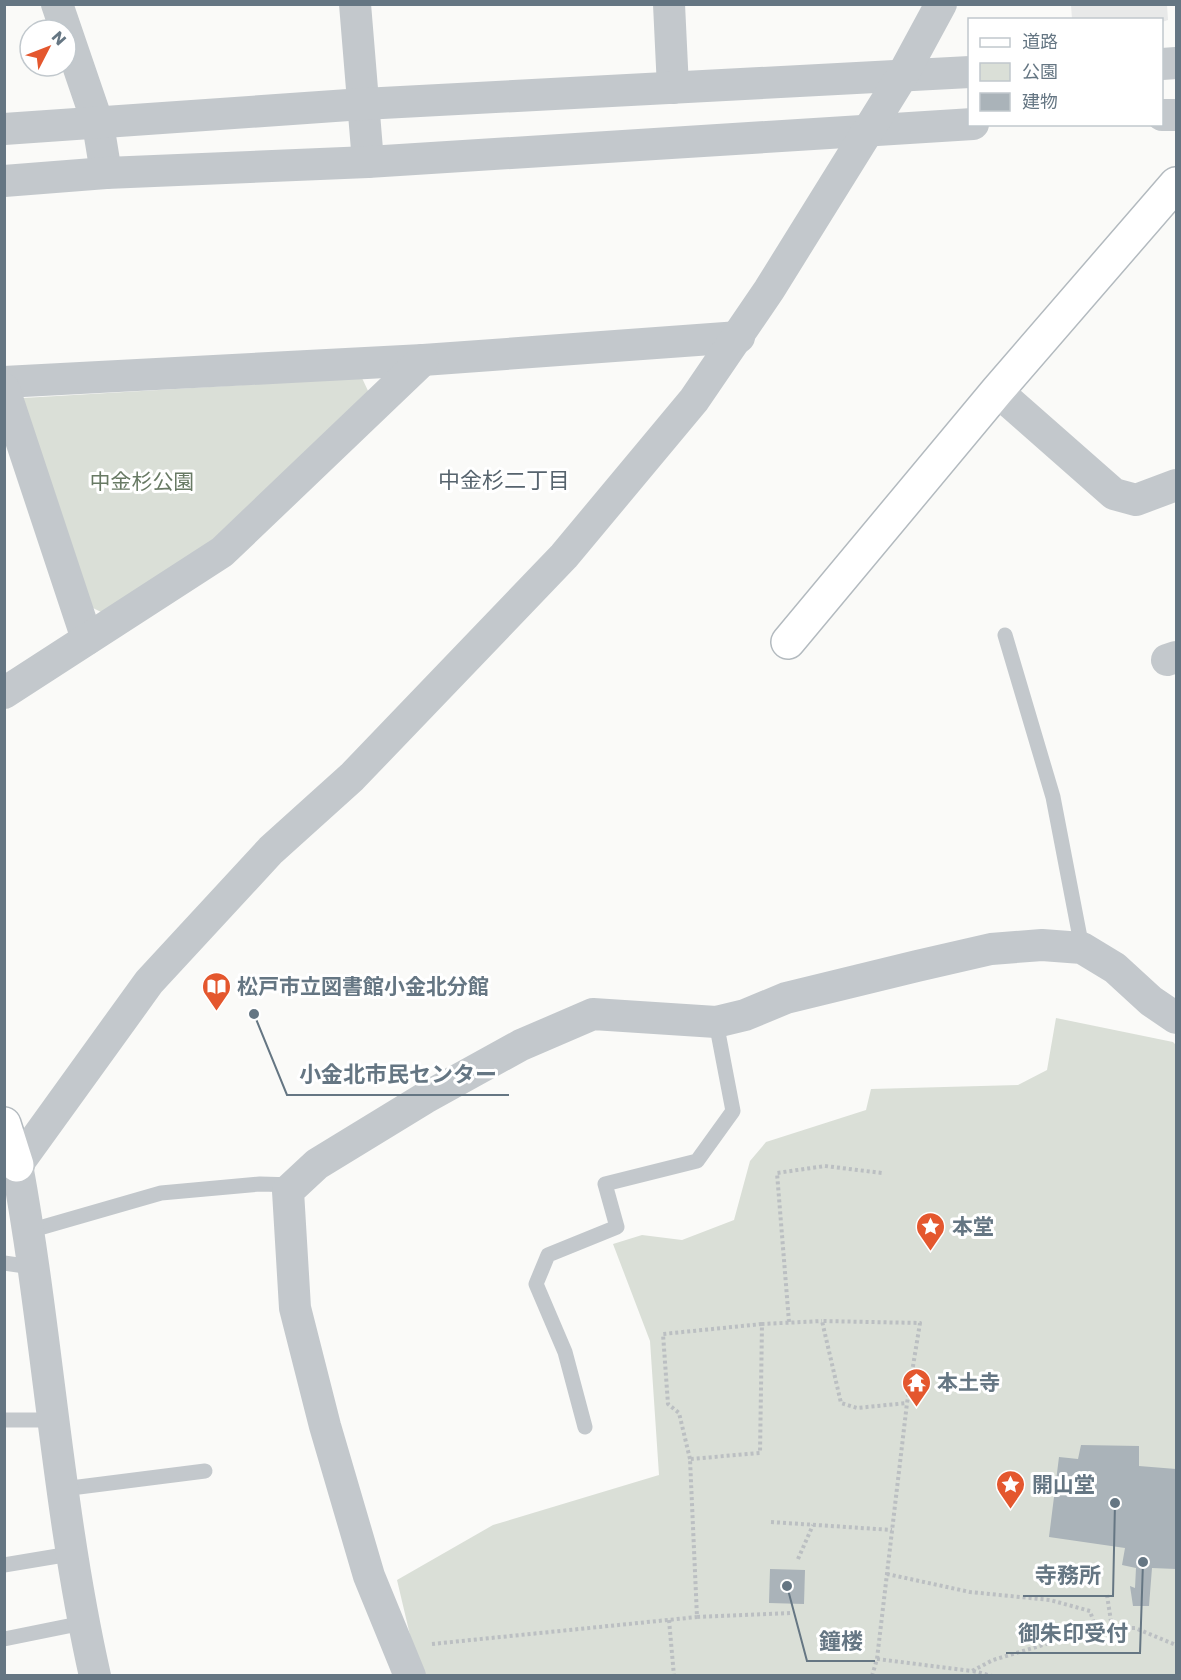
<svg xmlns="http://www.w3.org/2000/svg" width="1181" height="1680" font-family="Poppins,'Noto Sans JP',sans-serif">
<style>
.built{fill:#e8e9e9}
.green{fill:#dadfd7}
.building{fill:#aab3b9}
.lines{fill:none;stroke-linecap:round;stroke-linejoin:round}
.secondary-casing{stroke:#b3babf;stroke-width:36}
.path{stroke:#bbbfc2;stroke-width:4;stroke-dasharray:3 3;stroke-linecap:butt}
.lane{stroke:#c3c8cc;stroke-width:15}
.street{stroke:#c3c8cc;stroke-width:32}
.secondary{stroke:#fff;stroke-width:33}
.labels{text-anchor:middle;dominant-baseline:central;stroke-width:6;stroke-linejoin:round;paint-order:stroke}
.park-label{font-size:21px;fill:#687a64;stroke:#fff}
.poi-label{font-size:21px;font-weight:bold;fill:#657683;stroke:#fff;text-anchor:start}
.neighbourhood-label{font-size:22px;fill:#57646e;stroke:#fff}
.leader{fill:none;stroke:#657683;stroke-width:2}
.callout-dot{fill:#657683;stroke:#fff;stroke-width:2}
.callout-label{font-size:22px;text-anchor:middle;font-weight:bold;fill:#657683;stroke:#fff;stroke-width:6;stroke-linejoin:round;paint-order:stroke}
</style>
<rect width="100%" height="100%" fill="#fafaf8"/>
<polygon class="built" points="1071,5 1167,5 1168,20 1162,22 1162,20 1072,19"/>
<g class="green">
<polygon points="362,378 369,393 219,536 105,614 89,606 23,398"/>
<polygon points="1056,1018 1173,1042 1176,1045 1176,1675 424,1675 414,1652 397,1580 493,1525 659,1475 650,1341 613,1244 642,1235 682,1240 734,1220 750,1161 766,1142 866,1110 871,1089 1018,1085 1047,1070"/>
</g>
<g class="building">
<polygon points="1081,1445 1139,1446 1139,1466 1176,1469 1176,1569 1152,1568 1149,1606 1133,1606 1130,1586 1135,1588 1136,1568 1122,1565 1125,1548 1049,1537 1059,1457 1078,1459"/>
<polygon points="770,1569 805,1570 804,1604 769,1603"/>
</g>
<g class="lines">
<defs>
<g id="secondary">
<polyline points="788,642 997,391 1176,184"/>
<polyline points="4,1124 17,1165"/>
</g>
</defs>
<use href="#secondary" class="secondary-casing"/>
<g class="path">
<polyline points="789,1322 777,1173 825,1166 882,1173"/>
<polyline points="690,1459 679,1413 668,1404 663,1334 762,1324"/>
<polyline points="771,1522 892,1530"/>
<polyline points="798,1559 813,1525"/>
<polyline points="1107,1595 1112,1628"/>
<polyline points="790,1613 697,1617 690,1459 760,1453 762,1324 822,1321"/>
<polyline points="669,1620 674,1676"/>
<polyline points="1096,1629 1135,1628 1176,1645"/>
<polyline points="432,1644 697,1617"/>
<polyline points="877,1659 972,1671 993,1660 1096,1629 1090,1611 1050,1600 970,1592 887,1574"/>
<polyline points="973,1671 992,1676"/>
<polyline points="872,1676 877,1659 907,1403 920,1323 822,1321 841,1403 857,1408 907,1403"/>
</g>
<g class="lane">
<polyline points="1005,635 1053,797 1082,948"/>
<polyline points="29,1231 161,1193 260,1184 295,1185"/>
<polyline points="4,1263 32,1267"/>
<polyline points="4,1420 53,1420"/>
<polyline points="585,1427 565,1352 536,1284 548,1255 617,1227 605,1184 697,1161 733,1111 716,1022"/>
<polyline points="63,1489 205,1471"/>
<polyline points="4,1565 70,1554"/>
<polyline points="4,1639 83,1623"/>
</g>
<g class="street">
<polyline points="57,4 98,124 106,173"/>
<polyline points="355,4 368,162"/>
<polyline points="669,4 673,88"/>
<polyline points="1162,64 1176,63"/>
<polyline points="1162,115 1176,115"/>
<polyline points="4,129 363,104 970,72"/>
<polyline points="4,181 106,173 368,162 973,124"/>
<polyline points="4,382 423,360 739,337"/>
<polyline points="4,389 87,639"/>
<polyline points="997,391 1114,494 1136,500 1176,485"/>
<polyline points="1167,660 1176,657"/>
<polyline points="4,693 222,552 423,360"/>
<path d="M95,1676C57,1507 48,1334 17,1165L149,982L271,850L352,777L564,556L694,400L769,290L902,76L941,4"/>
<polyline points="410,1676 369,1576 325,1426 295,1308 288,1191 317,1164 425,1098 521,1045 593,1014 716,1022 745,1015 786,998 917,966 991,949 1042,945 1082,948 1115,968 1151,1001 1176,1018"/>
</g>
<use href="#secondary" class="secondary"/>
</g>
<defs>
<symbol id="library-pin" viewBox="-11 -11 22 30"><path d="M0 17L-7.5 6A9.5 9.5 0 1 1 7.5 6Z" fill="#e4572e" stroke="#fff"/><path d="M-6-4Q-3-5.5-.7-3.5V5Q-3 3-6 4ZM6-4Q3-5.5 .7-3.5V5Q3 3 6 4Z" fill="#fff"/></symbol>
<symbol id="sight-pin" viewBox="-11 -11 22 30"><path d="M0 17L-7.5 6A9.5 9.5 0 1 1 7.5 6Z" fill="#e4572e" stroke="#fff"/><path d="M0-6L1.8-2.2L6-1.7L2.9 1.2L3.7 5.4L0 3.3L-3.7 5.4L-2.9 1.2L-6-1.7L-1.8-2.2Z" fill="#fff"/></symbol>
<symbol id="temple-pin" viewBox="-11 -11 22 30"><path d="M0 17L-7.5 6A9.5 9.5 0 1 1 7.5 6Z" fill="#e4572e" stroke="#fff"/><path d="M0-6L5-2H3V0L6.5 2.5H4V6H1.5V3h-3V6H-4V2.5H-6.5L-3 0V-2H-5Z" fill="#fff"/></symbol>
</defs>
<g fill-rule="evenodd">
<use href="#library-pin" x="200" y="970" width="33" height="45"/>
<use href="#sight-pin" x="914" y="1210" width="33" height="45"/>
<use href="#temple-pin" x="900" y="1366" width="33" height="45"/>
<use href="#sight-pin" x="994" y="1468" width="33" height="45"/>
</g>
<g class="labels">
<g class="park-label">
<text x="142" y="481">中金杉公園</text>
</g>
<g class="poi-label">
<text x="237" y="986">松戸市立図書館小金北分館</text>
<text x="952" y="1226">本堂</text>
<text x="937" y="1382">本土寺</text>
<text x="1032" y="1484">開山堂</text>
</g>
<g class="neighbourhood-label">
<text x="504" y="480">中金杉二丁目</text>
</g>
</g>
<path class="leader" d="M254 1014L287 1095H509M1115 1503L1113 1596H1023M1143 1562L1140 1653H1006M787 1586L807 1661H875"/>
<g class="callout-dot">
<circle cx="254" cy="1014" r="6"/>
<circle cx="1115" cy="1503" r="6"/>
<circle cx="1143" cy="1562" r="6"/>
<circle cx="787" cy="1586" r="6"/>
</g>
<g class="callout-label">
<text x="398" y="1082">小金北市民センター</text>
<text x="1068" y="1583">寺務所</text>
<text x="1073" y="1641">御朱印受付</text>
<text x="841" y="1649">鐘楼</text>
</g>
<rect width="1181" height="1680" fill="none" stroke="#657683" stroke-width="12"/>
<rect x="968" y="18" width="195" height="108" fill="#ffffff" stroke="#c1c8cd" stroke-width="1.5"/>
<rect x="980" y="38" width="30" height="9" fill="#ffffff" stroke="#c1c8cd" stroke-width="1.5"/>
<text x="1022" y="48" font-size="18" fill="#657683">道路</text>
<rect x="980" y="63" width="30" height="18" fill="#dadfd7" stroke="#c1c8cd" stroke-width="1.5"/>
<text x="1022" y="78" font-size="18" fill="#657683">公園</text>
<rect x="980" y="93" width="30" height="18" fill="#aab3b9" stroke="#c1c8cd" stroke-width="1.5"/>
<text x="1022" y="108" font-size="18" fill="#657683">建物</text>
<g transform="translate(48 48) rotate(48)"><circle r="28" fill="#ffffff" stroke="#c1c8cd" stroke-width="1.5"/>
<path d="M0-4.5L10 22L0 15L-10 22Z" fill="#e4572e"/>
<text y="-9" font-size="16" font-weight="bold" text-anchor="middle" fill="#657683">N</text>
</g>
</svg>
